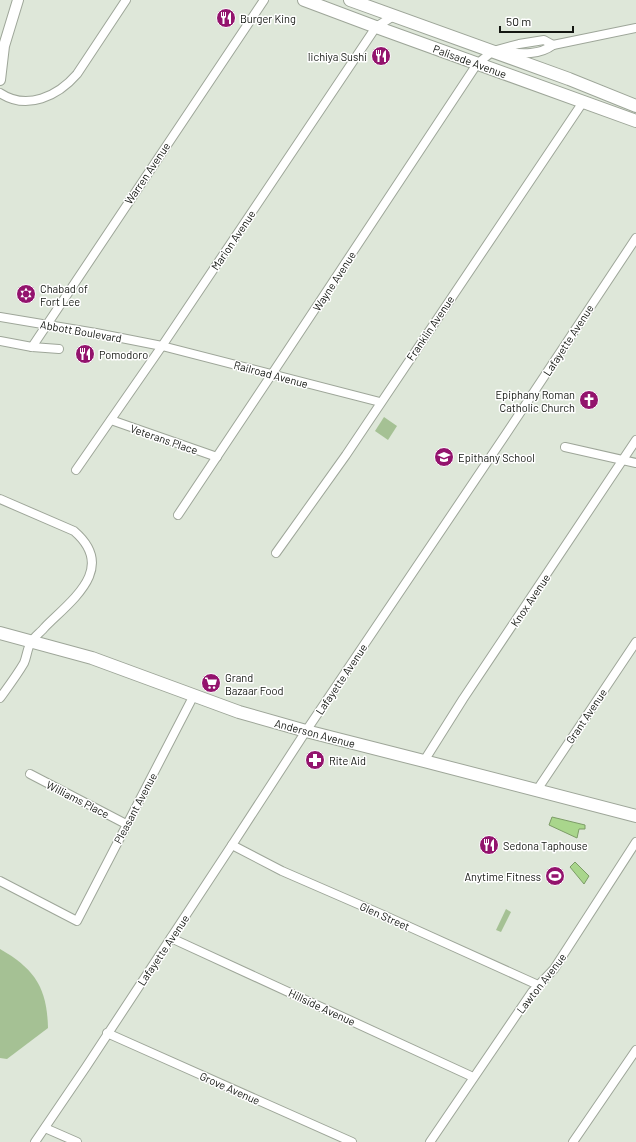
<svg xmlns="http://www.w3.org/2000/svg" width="636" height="1142" font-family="Barlow,sans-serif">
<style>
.green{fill:#a5c194}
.water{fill:#a9d68c;stroke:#7c9c67}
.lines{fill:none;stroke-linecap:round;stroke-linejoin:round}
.minor-casing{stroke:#9ea699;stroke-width:10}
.tertiary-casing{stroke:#9ea699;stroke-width:12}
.secondary-casing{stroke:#9ea699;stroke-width:14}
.minor{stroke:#fff;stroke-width:8}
.tertiary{stroke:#fff;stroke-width:10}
.secondary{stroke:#fff;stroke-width:12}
.labels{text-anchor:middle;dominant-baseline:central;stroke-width:3;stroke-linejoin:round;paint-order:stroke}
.poi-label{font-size:11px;fill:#131611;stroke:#fff;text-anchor:start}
.street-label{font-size:11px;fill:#131611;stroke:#fff}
</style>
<rect width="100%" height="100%" fill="#dee7d9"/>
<g class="green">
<polygon points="384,417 397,426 388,440 375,431"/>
<polygon points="506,909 511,912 501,932 496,930"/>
<path d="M0,949C35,969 47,988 48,1028L7,1059L0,1058Z"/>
</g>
<g class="water">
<polygon points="552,817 585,825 585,829 579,829 577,838 549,825"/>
<polygon points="575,862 589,876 584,884 570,867"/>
</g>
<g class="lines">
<defs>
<g id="minor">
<path d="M506,52C522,54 540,55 553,45L636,28"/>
<path d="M0,93C27,111 58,96 77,74L126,0"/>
<polyline points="0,317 96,333 162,346 380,402"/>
<polyline points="0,341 32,347 59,349"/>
<polyline points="32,347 264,0"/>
<polyline points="111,420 217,457"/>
<polyline points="565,447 636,463"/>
<polyline points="76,470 162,346 376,27 395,15"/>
<path d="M0,499L74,531C117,568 73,599 45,627C41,632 34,637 31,642C27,649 27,656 24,663C17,675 8,687 0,698"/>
<polyline points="178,515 272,374 477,64 493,51 519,44 544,40 553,45"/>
<polyline points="276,553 346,455 583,102"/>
<polyline points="424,761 463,699 636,440"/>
<polyline points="30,774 126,824"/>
<polyline points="537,790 636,642"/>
<polyline points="232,845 282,871 381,914 538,985"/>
<polyline points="0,881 77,921 194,695"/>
<polyline points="171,938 473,1077"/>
<polyline points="107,1033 352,1142"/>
<polyline points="45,1128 77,1142"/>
<polyline points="35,1142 86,1067 232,845 306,731 506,434 636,238"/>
<polyline points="430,1142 532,992 554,969 636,842"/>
<polyline points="573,1142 636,1050"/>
</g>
<polyline id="tertiary" points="0,80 4,46 18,0"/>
<g id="secondary">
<polyline points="304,0 376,27 636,121"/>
<polyline points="350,0 569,79 636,106"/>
<polyline points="0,633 92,658 239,712 306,731 424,761 636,816"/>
</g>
</defs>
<use href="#minor" class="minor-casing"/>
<use href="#tertiary" class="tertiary-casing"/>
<use href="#secondary" class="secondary-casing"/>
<use href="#minor" class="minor"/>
<use href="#tertiary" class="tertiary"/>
<use href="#secondary" class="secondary"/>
</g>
<defs>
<symbol id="restaurant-disc" viewBox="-11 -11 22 22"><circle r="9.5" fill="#93136d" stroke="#fff"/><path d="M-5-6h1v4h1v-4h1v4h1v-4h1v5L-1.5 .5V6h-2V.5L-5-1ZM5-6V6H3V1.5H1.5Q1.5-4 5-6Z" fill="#fff"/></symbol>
<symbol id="synagogue-disc" viewBox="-11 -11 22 22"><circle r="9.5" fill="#93136d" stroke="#fff"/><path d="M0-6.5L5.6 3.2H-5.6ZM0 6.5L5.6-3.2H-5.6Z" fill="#fff"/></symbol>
<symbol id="church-disc" viewBox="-11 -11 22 22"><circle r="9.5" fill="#93136d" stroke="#fff"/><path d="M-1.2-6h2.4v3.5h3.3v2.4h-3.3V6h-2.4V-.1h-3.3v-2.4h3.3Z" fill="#fff"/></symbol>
<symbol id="school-disc" viewBox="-11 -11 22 22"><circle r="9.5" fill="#93136d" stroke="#fff"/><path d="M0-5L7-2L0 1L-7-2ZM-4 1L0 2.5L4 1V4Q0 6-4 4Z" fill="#fff"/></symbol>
<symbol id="supermarket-disc" viewBox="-11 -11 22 22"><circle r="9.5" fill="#93136d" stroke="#fff"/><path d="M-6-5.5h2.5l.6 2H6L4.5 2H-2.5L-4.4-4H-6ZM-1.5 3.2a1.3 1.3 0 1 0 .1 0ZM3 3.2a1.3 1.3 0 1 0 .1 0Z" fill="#fff"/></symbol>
<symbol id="pharmacy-disc" viewBox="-11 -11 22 22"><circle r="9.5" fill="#93136d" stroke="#fff"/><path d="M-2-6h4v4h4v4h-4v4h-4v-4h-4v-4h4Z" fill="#fff"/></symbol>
<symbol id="stadium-disc" viewBox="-11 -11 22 22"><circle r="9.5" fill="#93136d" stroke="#fff"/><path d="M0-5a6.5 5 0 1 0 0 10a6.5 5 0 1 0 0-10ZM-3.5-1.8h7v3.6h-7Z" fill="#fff"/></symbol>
</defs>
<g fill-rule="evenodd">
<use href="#restaurant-disc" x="215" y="7" width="22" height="22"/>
<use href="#restaurant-disc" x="370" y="45" width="22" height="22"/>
<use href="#synagogue-disc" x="15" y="283" width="22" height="22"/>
<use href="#restaurant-disc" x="74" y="343" width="22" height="22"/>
<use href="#church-disc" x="578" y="389" width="22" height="22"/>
<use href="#school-disc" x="433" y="446" width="22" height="22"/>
<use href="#supermarket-disc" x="200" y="672" width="22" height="22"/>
<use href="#pharmacy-disc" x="304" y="749" width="22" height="22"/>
<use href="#restaurant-disc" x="478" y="834" width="22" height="22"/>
<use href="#stadium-disc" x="544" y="865" width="22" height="22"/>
</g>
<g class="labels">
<g class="poi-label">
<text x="240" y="18">Burger King</text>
<text x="367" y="56" text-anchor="end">Iichiya Sushi</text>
<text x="40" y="288">Chabad of<tspan x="40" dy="13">Fort Lee</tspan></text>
<text x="99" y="354">Pomodoro</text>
<text x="575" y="394" text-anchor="end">Epiphany Roman<tspan x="575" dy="13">Catholic Church</tspan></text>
<text x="458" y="457">Epithany School</text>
<text x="225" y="677">Grand<tspan x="225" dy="13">Bazaar Food</tspan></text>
<text x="329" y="760">Rite Aid</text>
<text x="503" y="845">Sedona Taphouse</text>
<text x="541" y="876" text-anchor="end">Anytime Fitness</text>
</g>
<g class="street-label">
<text transform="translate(470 61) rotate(20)">Palisade Avenue</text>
<text transform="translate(147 173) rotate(-56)">Warren Avenue</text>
<text transform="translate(233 240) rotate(-56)">Marion Avenue</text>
<text transform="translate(334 281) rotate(-57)">Wayne Avenue</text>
<text transform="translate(430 328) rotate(-56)">Franklin Avenue</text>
<text transform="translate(81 331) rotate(10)">Abbott Boulevard</text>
<text transform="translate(568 340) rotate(-57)">Lafayette Avenue</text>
<text transform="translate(271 374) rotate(15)">Railroad Avenue</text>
<text transform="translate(164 439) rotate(19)">Veterans Place</text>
<text transform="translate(530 600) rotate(-56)">Knox Avenue</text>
<text transform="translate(341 679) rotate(-56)">Lafayette Avenue</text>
<text transform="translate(586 716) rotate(-56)">Grant Avenue</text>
<text transform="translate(315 733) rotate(15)">Anderson Avenue</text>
<text transform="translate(78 799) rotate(27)">Williams Place</text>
<text transform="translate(135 808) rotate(-62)">Pleasant Avenue</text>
<text transform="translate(385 916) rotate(24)">Glen Street</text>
<text transform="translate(163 950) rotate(-56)">Lafayette Avenue</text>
<text transform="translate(541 983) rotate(-52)">Lawton Avenue</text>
<text transform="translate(322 1007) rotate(25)">Hillside Avenue</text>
<text transform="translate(230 1088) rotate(24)">Grove Avenue</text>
</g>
</g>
<path d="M500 26v6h73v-6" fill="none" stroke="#131611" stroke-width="2"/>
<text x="506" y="26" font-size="12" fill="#131611" stroke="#ffffff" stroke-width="3" paint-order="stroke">50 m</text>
</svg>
